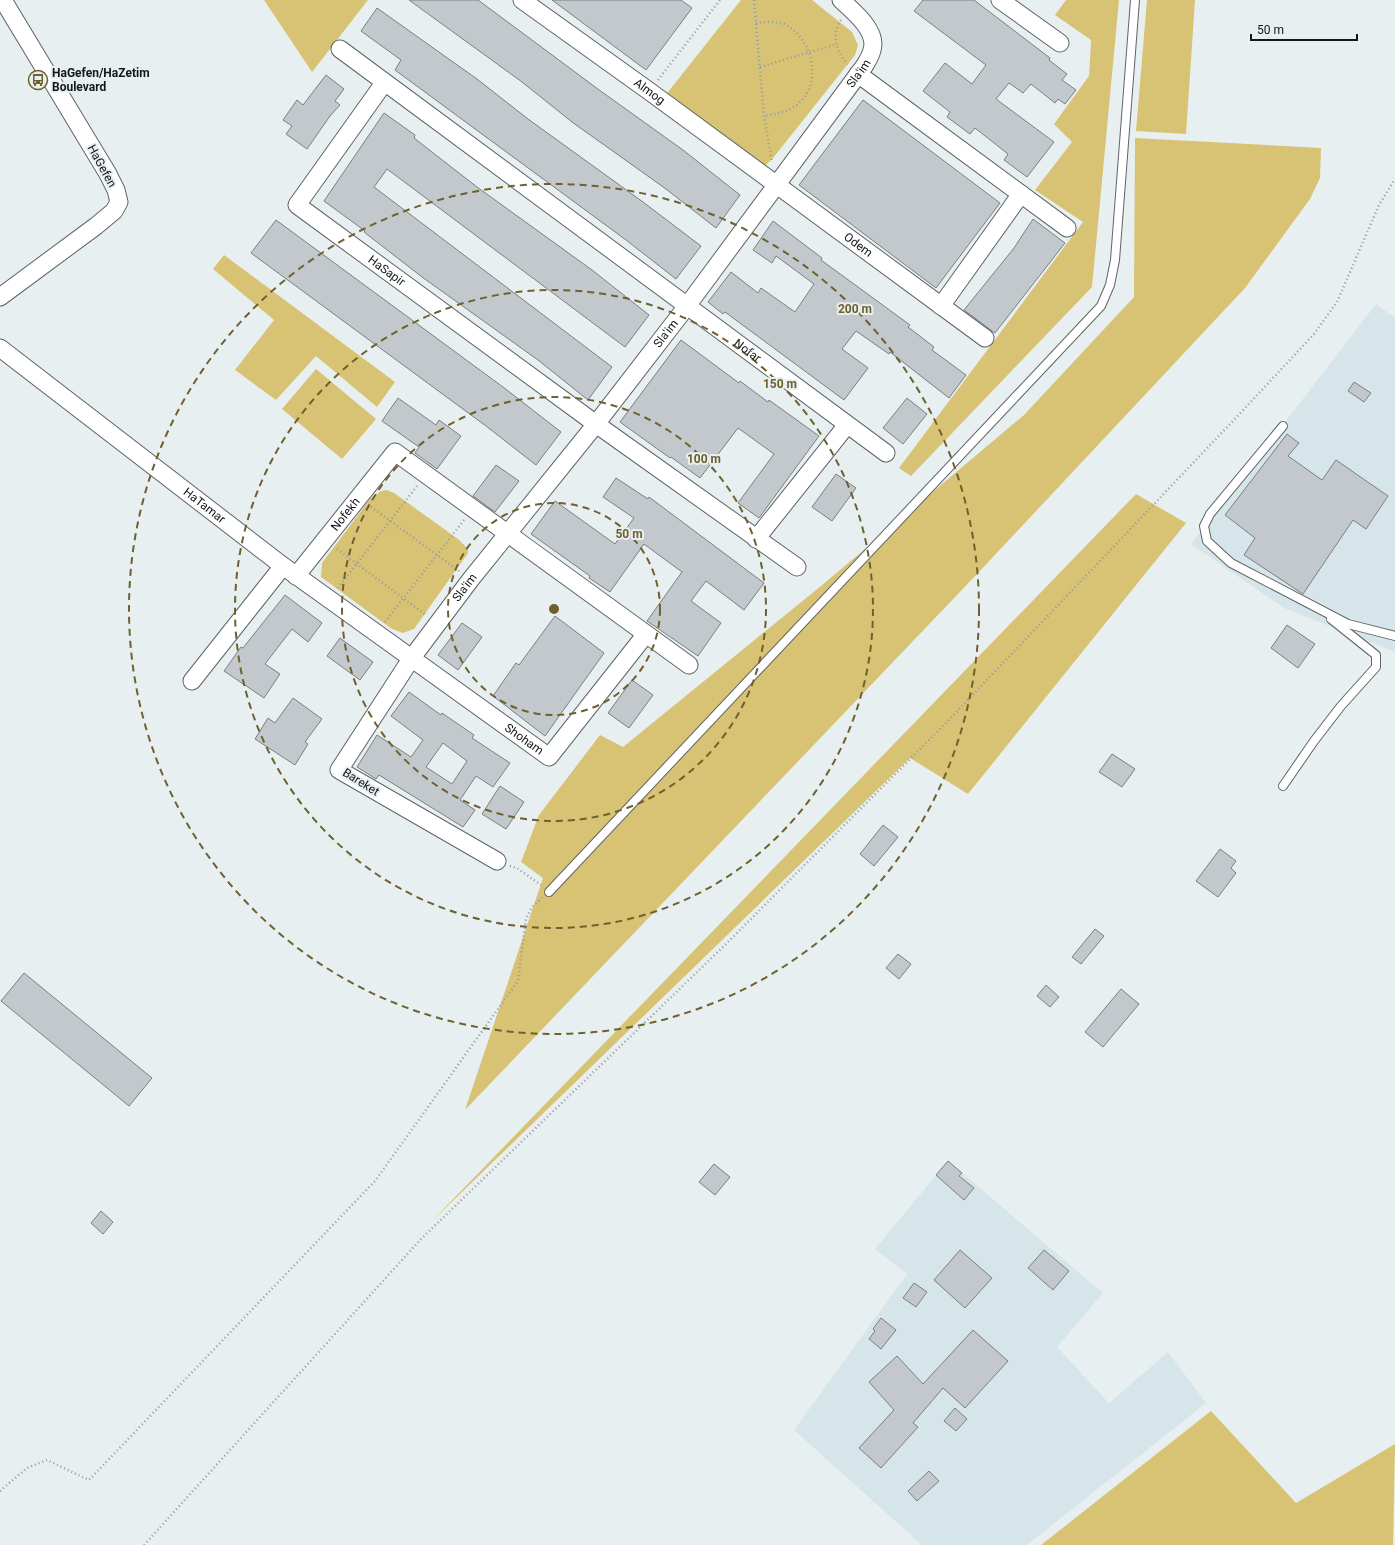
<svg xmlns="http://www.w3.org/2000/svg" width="1395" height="1545" font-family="Roboto,sans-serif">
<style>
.built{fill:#d6e5ea}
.green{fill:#d8c273}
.building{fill:#c2c8cb;stroke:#7a8082;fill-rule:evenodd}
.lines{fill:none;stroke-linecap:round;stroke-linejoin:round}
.service-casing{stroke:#5f6466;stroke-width:10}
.minor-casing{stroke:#5f6466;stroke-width:19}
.path{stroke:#959a9c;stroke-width:2.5;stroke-dasharray:1 3;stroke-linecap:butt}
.service{stroke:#fff;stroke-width:8}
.minor{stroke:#fff;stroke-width:17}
.ring{fill:none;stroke:#6f612e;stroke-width:2;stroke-dasharray:7 5}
.labels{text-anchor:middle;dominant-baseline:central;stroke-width:4;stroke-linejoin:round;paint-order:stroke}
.poi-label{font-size:12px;font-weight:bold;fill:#151718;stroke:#e8eff1;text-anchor:start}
.street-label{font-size:12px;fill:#151718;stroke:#e8eff1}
.centre{fill:#6f612e;stroke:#e8eff1;stroke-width:2}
.ring-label{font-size:12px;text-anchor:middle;font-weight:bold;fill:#6f612e;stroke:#e8eff1;stroke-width:4;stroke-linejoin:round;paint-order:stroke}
</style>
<rect width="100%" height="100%" fill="#e8eff1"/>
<g class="built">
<polygon points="1376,304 1395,318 1395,652 1284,608 1191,544"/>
<polygon points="948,1161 1103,1293 1057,1347 1109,1403 1168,1352 1206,1403 1027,1545 922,1545 794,1430 907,1274 875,1249"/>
</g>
<g class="green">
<polygon points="264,0 368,0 312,72"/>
<polygon points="741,0 812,0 852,32 858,45 855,55 773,158 764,167 664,97"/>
<polygon points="1066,0 1119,0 1092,287 911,476 899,468 1083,222 1035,190 1072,142 1054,124 1089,76 1091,40 1055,15"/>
<polygon points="1147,0 1195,0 1186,134 1136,131"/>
<polygon points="1135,138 1321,148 1320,178 1310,199 1245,288 978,573 465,1110 543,878 521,862 539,815 600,735 623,747 821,586 1024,415 1134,297"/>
<polygon points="224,255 395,382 377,407 316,356 276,400 235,370 274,320 213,269"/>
<polygon points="316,369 376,419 342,459 282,409"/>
<polygon points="387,490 394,493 458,539 467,548 468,553 414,629 403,633 392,629 321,577 322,563 370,499 381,491"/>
<polygon points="1136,494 1186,523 968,794 910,758 431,1222"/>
<polygon points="1211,1411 1296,1503 1395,1444 1393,1545 1041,1545"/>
</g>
<g class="building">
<polygon points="409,0 478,0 602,92 683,150 740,195 716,228 666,189 572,122 522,82"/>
<polygon points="552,0 681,0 692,8 646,70"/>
<polygon points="923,0 974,0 1050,58 1049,60 1067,74 1062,80 1076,90 1065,104 1058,99 1055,103 1031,84 1023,93 1009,83 996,99 1054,142 1027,177 1004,160 1008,154 975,128 970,134 947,117 950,112 923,91 945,63 972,84 986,65 914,11"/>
<polygon points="377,8 477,79 528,119 643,202 701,246 676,279 626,240 395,70 401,60 361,31"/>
<polygon points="326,75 344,89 335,101 340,105 330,116 307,149 286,134 292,126 283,120 297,100 303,105"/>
<polygon points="863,100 1000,203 936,288 799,185"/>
<polygon points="384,113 415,135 414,138 477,187 592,270 649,315 625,347 387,169 374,187 612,367 588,400 538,360 422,277 364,232 365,231 324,201"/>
<polygon points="1033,219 1065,243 995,333 964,310 1014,248"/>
<polygon points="276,220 503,387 561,432 536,465 486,426 251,253"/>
<polygon points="773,221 822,258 821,260 910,325 908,327 934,347 932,350 966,375 949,398 890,352 889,354 856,331 842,349 868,368 844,400 725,312 723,314 708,302 731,272 758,293 761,288 795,312 814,284 776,256 772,263 753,250"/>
<polygon points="681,340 739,383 740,381 768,402 769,400 819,436 759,518 738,503 774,454 738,428 700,478 671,457 670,458 620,422"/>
<polygon points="1354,382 1371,393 1364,402 1348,391"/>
<polygon points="398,398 436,425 439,420 461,436 437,469 415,453 419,447 382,421"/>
<polygon points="907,398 927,414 903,444 883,428"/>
<polygon points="1287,434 1299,443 1288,456 1322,480 1336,460 1388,496 1366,529 1353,520 1303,594 1244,555 1255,538 1225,515"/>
<polygon points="496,465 519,481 495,512 473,496"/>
<polygon points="836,474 856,488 832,521 812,507"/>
<polygon points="616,478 648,499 649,497 764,583 744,610 706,581 691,601 721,623 698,656 647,621 682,572 644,544 610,592 589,578 590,576 531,534 555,501 615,544 634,518 603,497"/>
<polygon points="285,595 322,623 308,642 292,629 265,664 280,674 264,698 224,671 241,647 243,648"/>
<polygon points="555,616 604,653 545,736 493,696 516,663 519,665"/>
<polygon points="462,623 482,637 458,670 438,655"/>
<polygon points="1287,625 1315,644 1298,668 1271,648"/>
<polygon points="340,638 373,662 360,680 327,656"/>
<polygon points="632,680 653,695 629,728 608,713"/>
<path d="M409,692L441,715L442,713L474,735L472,738L510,763L493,787L476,776L460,800L475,810L463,827L379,775L376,779L357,767L377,735L411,757L423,740L391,716ZM443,743L467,761L452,784L426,767Z"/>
<polygon points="293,698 322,719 305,742 308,744 295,765 255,739 268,718 275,723"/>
<polygon points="1112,754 1135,769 1122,787 1099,772"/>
<polygon points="500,786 524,802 506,829 482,814"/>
<polygon points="883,825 898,837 874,866 860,854"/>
<polygon points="1220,849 1236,861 1231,868 1236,873 1218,897 1196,881"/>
<polygon points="1095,929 1104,936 1081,964 1072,957"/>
<polygon points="898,954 911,964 899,979 886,968"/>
<polygon points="24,973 152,1078 129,1106 1,1001"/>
<polygon points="1046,985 1059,997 1050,1007 1037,996"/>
<polygon points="1121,989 1139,1004 1103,1047 1085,1032"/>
<polygon points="948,1161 962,1173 959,1176 974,1188 964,1200 936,1175"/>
<polygon points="714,1164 730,1177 715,1195 699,1182"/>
<polygon points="101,1211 113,1222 103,1234 91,1223"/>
<polygon points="960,1250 992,1278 965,1308 934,1280"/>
<polygon points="1044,1250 1069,1271 1053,1290 1028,1268"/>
<polygon points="914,1283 927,1292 916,1307 903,1298"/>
<polygon points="881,1318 896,1330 881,1349 869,1339 875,1331 873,1329"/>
<polygon points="973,1330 1008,1361 965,1408 943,1388 913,1423 918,1427 881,1468 859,1448 894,1410 869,1382 897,1356 923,1384"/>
<polygon points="955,1408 967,1419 956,1431 944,1421"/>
<polygon points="929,1471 939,1481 917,1501 908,1491"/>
</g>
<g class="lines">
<defs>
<g id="service">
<polyline points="1283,426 1210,514 1204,526 1207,541 1231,563 1348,624 1395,636"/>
<polyline points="1283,786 1314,741 1341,706 1376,667 1376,655 1331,619"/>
<polyline points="549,892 1101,306 1110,285 1115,260 1135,0"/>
</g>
<g id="minor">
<path id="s1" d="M522,0L649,91L985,338"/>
<polyline points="1000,0 1060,43"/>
<path id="s2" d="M340,49L886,453"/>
<polyline points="858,74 1067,228"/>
<path id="s3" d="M384,83L297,205L596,424L797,567"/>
<polyline points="0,297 96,226 114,211 119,202 116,190 108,174 3,0"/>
<polyline points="941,306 1021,194"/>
<path id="s4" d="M0,348L283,566L549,757L646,634"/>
<polyline points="756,539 847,425"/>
<path id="s5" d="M296,576L395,452L689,665"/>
<polyline points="192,681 283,566"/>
<path id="s6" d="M497,861L339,770L411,659L471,579L596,424L687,306L865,65C868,60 871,55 872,50C878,31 853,11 841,0"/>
</g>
</defs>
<use href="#service" class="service-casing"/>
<use href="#minor" class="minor-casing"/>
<g class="path">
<polyline points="754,0 764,116 772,162"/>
<path d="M841,20C831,34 836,52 848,64"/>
<path d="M756,23C765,22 775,21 784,24C812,37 824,82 798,104C788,112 776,114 764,116"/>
<polyline points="760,67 837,44"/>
<polyline points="658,80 720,0"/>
<polyline points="371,507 459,571"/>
<polyline points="337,549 426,615"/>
<polyline points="338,588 417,486"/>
<polyline points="385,622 464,520"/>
<polyline points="510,866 517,868 541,885"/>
<polyline points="0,1491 27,1468 47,1460 89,1480 375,1181 518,981 526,919 532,907 542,898"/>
<polyline points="144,1545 421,1239 723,947 945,724 1233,421 1314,334 1337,302 1379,205 1395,179"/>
</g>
<use href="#service" class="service"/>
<use href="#minor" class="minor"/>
</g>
<g class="ring">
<circle cx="554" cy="609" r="106"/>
<circle cx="554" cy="609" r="212"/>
<circle cx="554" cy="609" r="319"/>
<circle cx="554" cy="609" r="425"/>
</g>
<defs>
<symbol id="bus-ring" viewBox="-11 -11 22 22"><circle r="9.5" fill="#e8eff1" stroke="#6f612e" stroke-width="1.5"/><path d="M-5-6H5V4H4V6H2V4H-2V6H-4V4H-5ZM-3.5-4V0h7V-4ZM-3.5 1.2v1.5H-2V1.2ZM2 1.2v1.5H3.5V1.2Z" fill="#6f612e"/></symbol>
</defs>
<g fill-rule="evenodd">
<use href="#bus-ring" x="27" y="69" width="22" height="22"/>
</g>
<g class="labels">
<g class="poi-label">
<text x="52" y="73">HaGefen/HaZetim<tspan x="52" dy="14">Boulevard</tspan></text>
</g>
<g class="street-label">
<text stroke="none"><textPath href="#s6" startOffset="1052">Sla'im</textPath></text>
<text stroke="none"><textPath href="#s1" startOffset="157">Almog</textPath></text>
<text transform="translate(102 166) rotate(61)">HaGefen</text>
<text stroke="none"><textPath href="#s1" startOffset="416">Odem</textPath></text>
<text stroke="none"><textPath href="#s3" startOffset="261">HaSapir</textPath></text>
<text stroke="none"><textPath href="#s6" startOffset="728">Sla'im</textPath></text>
<text stroke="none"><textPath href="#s2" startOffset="507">Nofar</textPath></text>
<text stroke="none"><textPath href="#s4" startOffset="258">HaTamar</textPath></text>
<text stroke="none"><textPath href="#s5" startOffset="79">Nofekh</textPath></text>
<text stroke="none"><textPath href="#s6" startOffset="404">Sla'im</textPath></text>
<text stroke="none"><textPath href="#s4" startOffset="654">Shoham</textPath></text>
<text transform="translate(361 782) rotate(32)">Bareket</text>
</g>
</g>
<circle cx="554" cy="609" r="6" class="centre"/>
<g class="ring-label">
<text x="855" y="313">200 m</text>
<text x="780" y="388">150 m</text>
<text x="704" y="463">100 m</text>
<text x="629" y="538">50 m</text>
</g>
<path d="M1251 34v6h106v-6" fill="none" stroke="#151718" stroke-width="2"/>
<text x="1257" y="34" font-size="12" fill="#151718" stroke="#e8eff1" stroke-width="3" paint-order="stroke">50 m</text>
</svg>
